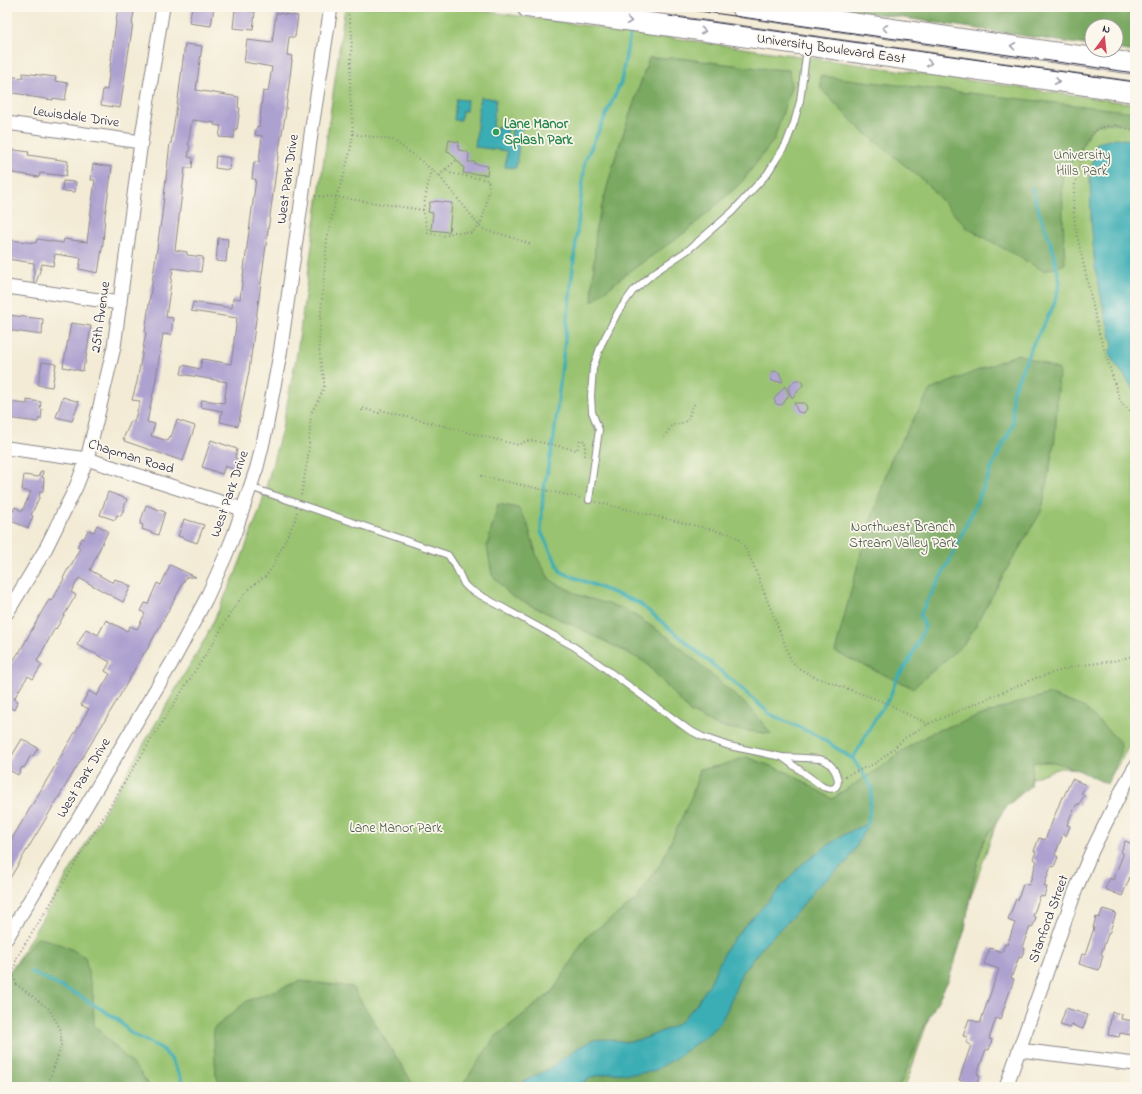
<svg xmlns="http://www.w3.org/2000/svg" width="1142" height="1094" font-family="'Indie Flower',sans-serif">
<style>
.green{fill:#99c370;stroke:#5e7256}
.forest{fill:#7aa962;stroke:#4e664e}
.water{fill:#3badb4;stroke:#2e6878}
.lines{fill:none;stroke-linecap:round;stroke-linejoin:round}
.stream{stroke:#3badb4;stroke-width:3.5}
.building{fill:#ada1d0}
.service-casing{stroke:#8a8688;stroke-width:8}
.minor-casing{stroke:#8a8688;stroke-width:15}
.primary-casing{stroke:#8a8688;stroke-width:22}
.path{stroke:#8a8688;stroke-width:2;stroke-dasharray:1 3;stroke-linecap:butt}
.service{stroke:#fff;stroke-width:6}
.minor{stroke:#fff;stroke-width:13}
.primary{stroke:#fff;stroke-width:20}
.tram{stroke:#22223b;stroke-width:1}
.oneway{stroke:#9c9ca7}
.leisure-dot{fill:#2e9e5b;stroke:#fbf7ec;stroke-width:1.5}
.labels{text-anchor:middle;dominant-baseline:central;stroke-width:3.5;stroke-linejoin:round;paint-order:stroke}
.street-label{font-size:14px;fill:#22223b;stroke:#fbf7ec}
.leisure-label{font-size:14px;font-weight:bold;fill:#27864d;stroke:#fbf7ec;text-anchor:start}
.park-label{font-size:14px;fill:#4c5a4e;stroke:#fbf7ec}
</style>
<rect width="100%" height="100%" fill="#fbf7ec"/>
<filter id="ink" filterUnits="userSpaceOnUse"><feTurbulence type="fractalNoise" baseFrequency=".025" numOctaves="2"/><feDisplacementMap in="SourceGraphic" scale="8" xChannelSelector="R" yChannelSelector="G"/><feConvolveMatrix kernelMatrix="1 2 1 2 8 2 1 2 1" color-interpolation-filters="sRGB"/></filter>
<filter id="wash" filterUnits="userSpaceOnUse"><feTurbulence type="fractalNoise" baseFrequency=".012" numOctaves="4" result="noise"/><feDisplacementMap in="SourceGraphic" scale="16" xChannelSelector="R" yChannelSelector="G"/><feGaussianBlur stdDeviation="0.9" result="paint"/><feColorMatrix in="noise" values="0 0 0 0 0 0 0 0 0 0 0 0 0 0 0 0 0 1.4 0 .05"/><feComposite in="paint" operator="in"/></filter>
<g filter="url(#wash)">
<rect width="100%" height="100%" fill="#f3ebd5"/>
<polygon class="green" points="345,7 456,7 1135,104 1135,736 1115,770 1060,768 1009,786 905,1087 7,1087 7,979 206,637 235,575 260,509 282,429 297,353"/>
<g class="forest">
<polygon points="831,7 1135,7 1135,52 1116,49 1116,26 1092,26 1092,46"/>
<polygon points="649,58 679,58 757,68 789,70 791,87 774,140 741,183 687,231 626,274 592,302 596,227 616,155"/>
<polygon points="820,76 1135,112 1135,129 1122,124 1112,123 1100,124 1094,127 1088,134 1080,151 1062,174 1063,217 1065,264 1044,271 967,228 924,181 858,127 821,89"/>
<polygon points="1018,354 1059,370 1055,438 1042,510 1007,569 967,641 913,688 835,652 863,545 891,459 930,390"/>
<polygon points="498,504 518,508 527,522 537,557 550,580 581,596 625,609 668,637 753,711 771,734 719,727 690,712 645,662 587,632 511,596 492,575 487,546"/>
<polygon points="1049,694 1085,708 1121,743 1121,752 1107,784 1078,770 1054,762 1033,762 1030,786 1006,807 983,842 971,890 965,929 949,979 923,1029 903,1079 898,1087 461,1087 495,1037 553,991 586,937 636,900 662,861 692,795 700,769 719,766 747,757 789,773 832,799 851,786 883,766 902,751 933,732 1014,704"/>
<path d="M37,938C55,940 70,948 85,957L93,996L94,1025L140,1072L149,1087H7V974Z"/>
<polygon points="300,981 352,987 415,1087 221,1087 216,1075 213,1029 247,1001"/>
</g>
<g class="water">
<polygon points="480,97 496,99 492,136 496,136 497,126 508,127 507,138 511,139 512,128 521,128 516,168 505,167 507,151 475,147"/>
<polygon points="456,99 467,100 466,111 462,111 461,120 454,120"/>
<path d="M1117,138L1135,141V391C1129,384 1125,376 1120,370C1115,364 1112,360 1109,353L1113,345L1103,306L1095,268L1091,220L1090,175L1097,143Z"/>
<polygon points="868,823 855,849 847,862 817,887 796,913 764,945 742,972 727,1010 720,1023 706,1036 674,1059 654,1071 636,1074 611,1073 592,1077 576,1087 513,1087 547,1070 579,1047 593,1040 609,1039 626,1042 643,1039 670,1028 680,1022 695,1006 709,985 727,947 746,924 761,909 801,865 841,836"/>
</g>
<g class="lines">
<g class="stream">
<polyline points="633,16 635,7"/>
<polyline points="631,28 621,82 585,161 554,437 543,493 541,532 561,572 639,603 735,683 770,714 818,736 853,759 872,787 868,823 866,825"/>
<polyline points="853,759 876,717 890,697 896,680 909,661 925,627 920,614 950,560 975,506 994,463 1013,425 1012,393 1033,344 1054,305 1060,282 1052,247 1038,209 1032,188"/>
<polyline points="31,972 80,996 117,1019 132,1034 161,1048 171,1059 183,1082 187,1087"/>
</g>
</g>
<g id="blocks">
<g class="building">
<polygon points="118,7 135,7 132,23 133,23 120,108 101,105 103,89 107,90"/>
<polygon points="192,7 214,7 211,26 189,23"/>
<polygon points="235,9 255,12 253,30 233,28"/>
<polygon points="276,13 298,16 295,37 289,37 287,55 292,56 291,60 292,60 285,117 279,149 249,371 238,426 220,422 222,411 200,407 202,400 224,403 227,382 181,374 183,365 200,369 202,359 231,364 237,318 191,311 193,302 232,308 233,298 240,299 256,179 252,179 254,162 259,162 262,136 255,135 257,126 259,127 263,91 268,92 272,67 244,62 247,40 272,43"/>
<polygon points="185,44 202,46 196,90 239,97 238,108 240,108 237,129 235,129 234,138 219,137 221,126 214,125 215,123 192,120 188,145 190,146 188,157 193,158 192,168 185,168 175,250 187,252 187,255 203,257 201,272 173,268 166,317 173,318 171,335 163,334 155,384 147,422 155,424 151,436 168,441 170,436 171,437 177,420 195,426 183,461 124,441 125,439 123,439 131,421 134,422 140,401 132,400 137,382 146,332 145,332 162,214 170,143 171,143 179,92"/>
<polygon points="23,73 56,77 55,81 68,83 65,100 53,98 53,100 26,96 26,95 7,92 7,76 23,78"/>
<polygon points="449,140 459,142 458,150 466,151 469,154 468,162 475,162 475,164 488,166 487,175 463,173 464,168 450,152 447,151"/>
<polygon points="7,149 29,152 28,155 68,161 66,176 40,173 39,177 7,172"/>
<polygon points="216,156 231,158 229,170 215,168"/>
<polygon points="93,164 112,167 105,216 103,243 98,273 79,269 81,258 55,254 53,266 42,264 36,283 34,283 34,263 7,259 10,240 36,243 37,239 63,243 64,239 87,242 95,180 91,180"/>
<polygon points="63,181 76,182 75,192 62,191"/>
<polygon points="434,201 452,203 449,232 431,230 433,213 428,212 430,202 434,202"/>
<polygon points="218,238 228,239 226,262 216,261"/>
<polygon points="7,315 43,319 42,335 7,330"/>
<polygon points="71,323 91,326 85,364 84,364 83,371 63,367"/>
<polygon points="42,362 56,364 52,387 38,385"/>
<polygon points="773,371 779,372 783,382 772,381 770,376"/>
<polygon points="795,380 801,380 803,385 792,398 788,388"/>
<polygon points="785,386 789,395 782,405 776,404 774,399"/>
<polygon points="63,397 79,402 72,421 56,417"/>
<polygon points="27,400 41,402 40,409 42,409 41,419 38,419 38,422 7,418 7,402 27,404"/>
<polygon points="794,403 805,403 807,408 804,413 798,412"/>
<polygon points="211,440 237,449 235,458 240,460 236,470 225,466 222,474 202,467"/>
<polygon points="41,471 43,471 42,477 44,478 43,491 40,491 39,498 31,515 33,516 28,528 9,520 15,507 22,511 31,492 22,490 24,475 38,477"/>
<polygon points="108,492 127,499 121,516 117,515 115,520 100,515"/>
<polygon points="146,505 165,512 158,535 142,529 143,525 140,524"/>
<polygon points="184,519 204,525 197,543 178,536"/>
<polygon points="97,525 108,531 90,570 113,583 115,579 131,586 123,602 79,578 71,592 76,595 56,629 55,628 37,661 42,665 33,679 28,676 22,685 14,699 18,701 14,710 9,707 7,711 7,670 19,652 19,653 44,608 49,600 51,601 64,579 63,578 68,569 69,569 80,548 77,547 82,538 84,539 88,530 94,532"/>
<polygon points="170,565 196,577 186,577 178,593 145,653 144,653 119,697 7,883 7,847 89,709 81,705 89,691 97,696 110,674 105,671 110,662 92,652 91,652 77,645 86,629 98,635 106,620 127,631 130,626 137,629 145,614 141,611 145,603 148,604 157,583 161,585"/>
<polygon points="22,739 38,748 33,756 31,755 24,768 22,767 18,775 7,769 7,764"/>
<polygon points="1072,779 1086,785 1081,794 1084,795 1079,805 1077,804 1072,813 1067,825 1070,826 1066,836 1063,834 1055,855 1058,857 1054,867 1051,866 1048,874 1044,886 1047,887 1044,897 1040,896 1033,916 1036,918 1032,928 1030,927 1022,947 1025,948 1021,958 1019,957 1011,978 1014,979 1000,1020 996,1018 989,1039 992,1040 989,1050 986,1049 977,1074 980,1075 976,1085 973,1084 973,1085 959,1080 971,1045 966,1043 968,1037 963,1036 969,1019 980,1023 999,969 984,964 990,948 1002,952 1005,944 1007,945 1015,923 1008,920 1016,899 1018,900 1023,884 1029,885 1037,861 1033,859 1036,852 1034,851 1039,838 1045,840 1062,797 1063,798"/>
<polygon points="1125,841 1135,845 1135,865 1122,896 1105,889 1110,878 1113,880 1123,855 1123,853 1121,852"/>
<polygon points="1103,909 1116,913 1109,934 1108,934 1101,954 1103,955 1099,970 1079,964 1082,954 1085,955 1094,928 1093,928 1096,917 1099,918"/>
<polygon points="1066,1008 1088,1015 1083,1029 1072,1025 1070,1028 1060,1025"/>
<polygon points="1112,1012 1122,1014 1121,1019 1134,1021 1131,1035 1120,1033 1119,1037 1108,1035"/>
</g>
</g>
</g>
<g filter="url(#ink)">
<use href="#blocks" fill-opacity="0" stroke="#8a8688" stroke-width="1"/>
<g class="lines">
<defs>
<g id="service">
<path d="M250,487L448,555L457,569L464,584L469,589L573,646L595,661L689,730L703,737L729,746L782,757L823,787C847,796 838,765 823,760C817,758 811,759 805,758C797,758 790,757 782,757"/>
<polyline points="589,500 599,430 592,412 591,396 593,368 601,345 618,312 633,291 655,272 688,250 732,212 767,174 786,144 794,123 800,101 807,48"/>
</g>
<g id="minor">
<polyline points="7,123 141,142"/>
<polyline points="7,287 120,303"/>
<polyline points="7,448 87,459 242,509"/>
<polyline points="7,613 45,550 76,487 87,459 99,410 114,347 141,142 163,7"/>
<polyline points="7,938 174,659 206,599 225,557 235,532 257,467 265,434 280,354 312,127 331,7"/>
<polyline points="1019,1050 1135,1064"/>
<polyline points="1006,1087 1076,889 1091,853 1124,786 1135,767"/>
</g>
<g id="primary">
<polyline points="527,7 664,25 1135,92"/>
<polyline points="741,7 1135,64"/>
</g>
</defs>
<use href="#service" class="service-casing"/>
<use href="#minor" class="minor-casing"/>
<use href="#primary" class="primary-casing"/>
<g class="path">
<polyline points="1135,131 1115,125 1102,127 1092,133 1084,147 1075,183 1073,202 1075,226 1099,333 1120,401 1124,406 1135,414"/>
<polyline points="353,134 393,140 419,159 439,176 471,215 479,226 485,230 508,236 530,244"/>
<polyline points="446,169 458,159"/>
<path d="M315,196L336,197L423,210L428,233L446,236L454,232L471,233C473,231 477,229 478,227C484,219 491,189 488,180L449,173L446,169L439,176"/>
<polyline points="423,210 431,169"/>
<polyline points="362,411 362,408 379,413 381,410 518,445 526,441 535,441 577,450 580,440 585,441 585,458"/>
<polyline points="664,437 672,425 680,424 688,420 692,406 697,403"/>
<polyline points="481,476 581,498"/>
<polyline points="301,495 308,458 311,413 321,395 324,386 324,377 321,365 319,346 320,324 327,240 336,197 344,175 350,152 353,134 350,88 352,34 347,7"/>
<polyline points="596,502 730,534 738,538 744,546 753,564 791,660 796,666 802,670 815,677 890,704 901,711 928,724"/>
<polyline points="845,776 876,763 889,753 905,738 928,724 1036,678 1076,666 1113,661 1129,657 1135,655"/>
<polyline points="7,966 14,970"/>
<polyline points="47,1087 61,1047 61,1030 49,1009 16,984 13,973 17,957 74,866 107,811 161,724 218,635 229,615 241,598 252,586 265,577 272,568 295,520 297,511"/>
</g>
<use href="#service" class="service"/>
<use href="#minor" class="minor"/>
<use href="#primary" class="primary"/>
<g class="tram">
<polyline points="671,7 1135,73"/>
<polyline points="669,16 1135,82"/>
</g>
</g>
<defs><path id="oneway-chevron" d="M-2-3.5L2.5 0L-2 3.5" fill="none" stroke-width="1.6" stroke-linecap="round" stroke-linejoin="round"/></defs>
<g class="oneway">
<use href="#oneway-chevron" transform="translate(629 21) rotate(8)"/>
<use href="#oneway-chevron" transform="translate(885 28) rotate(-172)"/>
<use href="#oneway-chevron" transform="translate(703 31) rotate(8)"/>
<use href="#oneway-chevron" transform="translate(1013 46) rotate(-172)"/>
<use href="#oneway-chevron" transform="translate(929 63) rotate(8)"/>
<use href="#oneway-chevron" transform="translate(1057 81) rotate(8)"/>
</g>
</g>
<circle class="leisure-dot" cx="496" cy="132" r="4"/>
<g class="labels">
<g class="street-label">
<text transform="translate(831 49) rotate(8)">University Boulevard East</text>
<text transform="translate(76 117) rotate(8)">Lewisdale Drive</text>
<text transform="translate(288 179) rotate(-82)">West Park Drive</text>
<text transform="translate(101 317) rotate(-82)">25th Avenue</text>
<text transform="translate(131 457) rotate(17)">Chapman Road</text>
<text transform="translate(230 494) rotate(-71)">West Park Drive</text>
<text transform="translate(84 778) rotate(-59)">West Park Drive</text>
<text transform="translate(1049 919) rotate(-70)">Stanford Street</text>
</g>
<g class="leisure-label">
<text x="504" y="124">Lane Manor<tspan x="504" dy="16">Splash Park</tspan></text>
</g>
<g class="park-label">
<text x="1082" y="155">University<tspan x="1082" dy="16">Hills Park</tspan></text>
<text x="903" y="527">Northwest Branch<tspan x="903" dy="16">Stream Valley Park</tspan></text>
<text x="396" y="828">Lane Manor Park</text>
</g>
</g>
<rect width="1142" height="1094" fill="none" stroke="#fbf7ec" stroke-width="24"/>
<g transform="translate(1104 38) rotate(15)"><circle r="19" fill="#fbf7ec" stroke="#a4a2a5"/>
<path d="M0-3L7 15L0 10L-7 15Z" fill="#d1495b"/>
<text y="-6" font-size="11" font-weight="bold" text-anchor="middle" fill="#22223b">N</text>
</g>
</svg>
